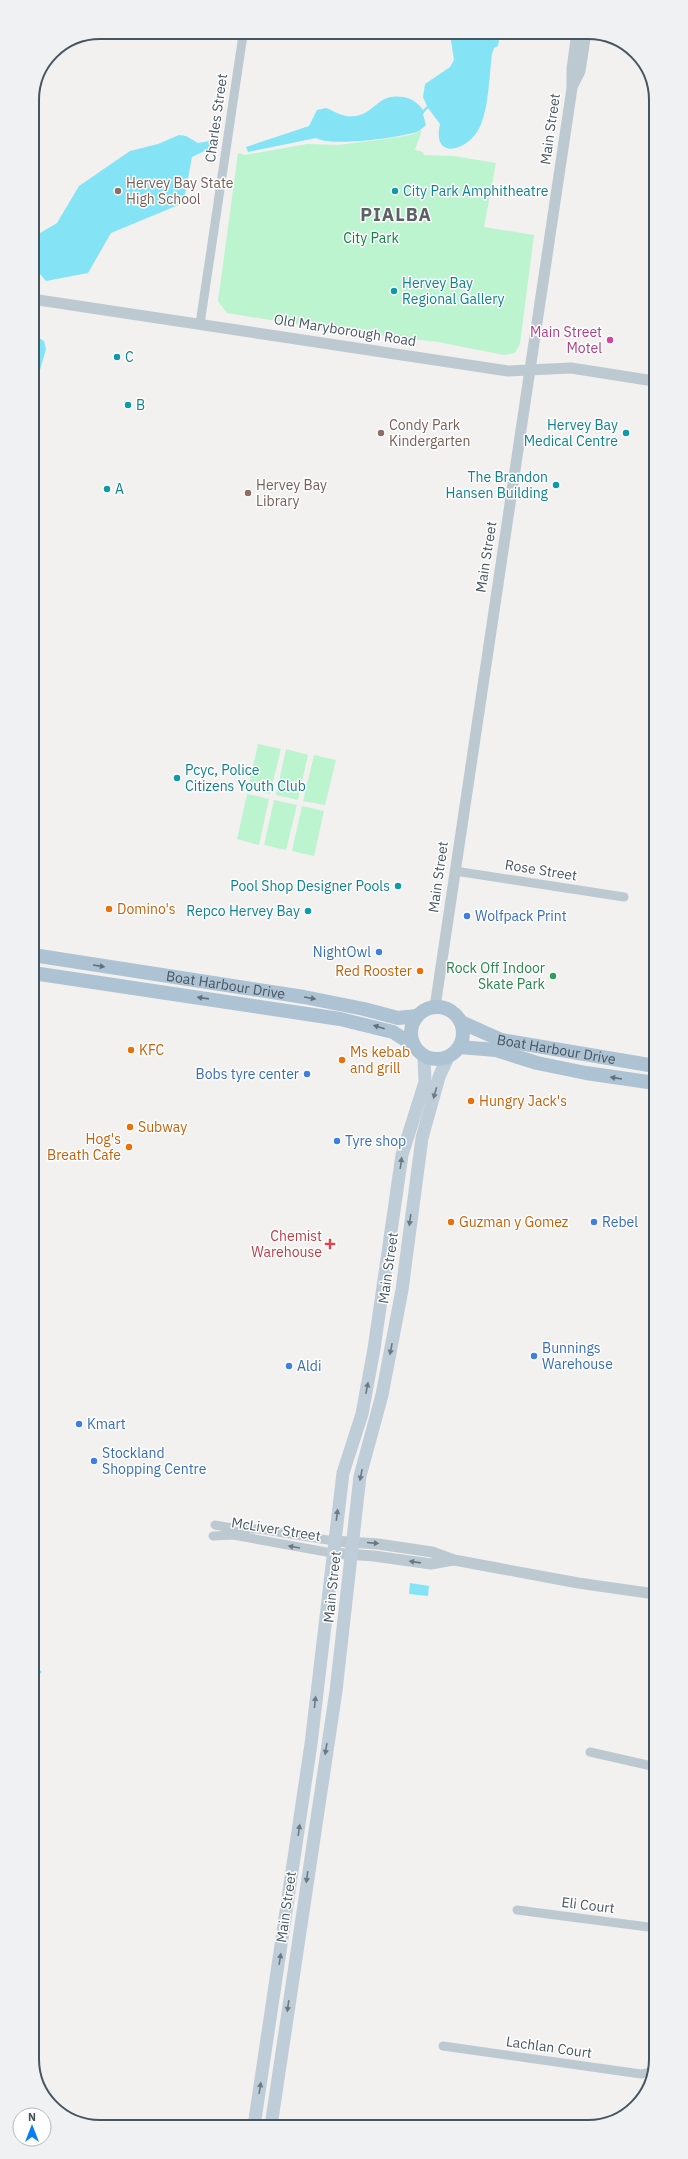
<svg xmlns="http://www.w3.org/2000/svg" width="688" height="2159" font-family="'IBM Plex Sans',sans-serif">
<style>
.green{fill:#bbf4ce}
.water{fill:#84e4f5}
.lines{fill:none;stroke-linecap:round;stroke-linejoin:round}
.stream{stroke:#84e4f5;stroke-width:3}
.minor{stroke:#bdc9d1;stroke-width:9}
.tertiary{stroke:#bdc9d1;stroke-width:11}
.secondary{stroke:#bfcdd9;stroke-width:13}
.primary{stroke:#adc2d2;stroke-width:14}
.oneway{fill:#60707c}
.oneway2{fill:#6a7984}
.oneway3{fill:#6a7882}
.education-dot{fill:#8d6e63;stroke:#fff;stroke-width:1.5}
.culture-dot{fill:#0f9aa8;stroke:#fff;stroke-width:1.5}
.hotel-dot{fill:#d1479c;stroke:#fff;stroke-width:1.5}
.food-dot{fill:#e8710a;stroke:#fff;stroke-width:1.5}
.shop-dot{fill:#3f7fe0;stroke:#fff;stroke-width:1.5}
.leisure-dot{fill:#2e9e5b;stroke:#fff;stroke-width:1.5}
.health-dot{fill:#e0444e;stroke:#fff;stroke-width:1.5}
.labels{text-anchor:middle;dominant-baseline:central;stroke-width:3;stroke-linejoin:round;paint-order:stroke}
.street-label{font-size:14px;fill:#465560;stroke:#fff}
.education-label{font-size:14px;fill:#785e54;stroke:#fff;text-anchor:start}
.culture-label{font-size:14px;fill:#0d838f;stroke:#fff;text-anchor:start}
.park-label{font-size:14px;fill:#0e8442;stroke:#fff}
.hotel-label{font-size:14px;fill:#b23c85;stroke:#fff;text-anchor:end}
.food-label{font-size:14px;fill:#c56008;stroke:#fff;text-anchor:start}
.shop-label{font-size:14px;fill:#366cbe;stroke:#fff;text-anchor:start}
.leisure-label{font-size:14px;fill:#27864d;stroke:#fff;text-anchor:end}
.health-label{font-size:14px;fill:#be3a42;stroke:#fff;text-anchor:end}
.district-label{font-size:18px;font-weight:bold;letter-spacing:1px;fill:#5c6166;stroke:#fff}
.rim{fill:none;stroke:#465560;stroke-width:2}
</style>
<rect width="100%" height="100%" fill="#f3f0f0"/>
<g class="green">
<polygon points="422,130 415,150 423,152 424,155 454,156 496,163 484,227 534,235 520,344 515,353 504,355 438,342 321,328 227,313 218,301 238,153 245,155 307,144 338,145 378,140 411,135"/>
<polygon points="258,744 281,749 270,794 248,789"/>
<polygon points="286,749 308,755 298,800 276,795"/>
<polygon points="314,755 336,760 325,805 303,801"/>
<polygon points="247,794 269,799 259,845 237,839"/>
<polygon points="274,800 297,805 286,850 264,845"/>
<polygon points="302,806 324,811 314,856 292,851"/>
</g>
<g class="water">
<path d="M500,33L498,46L494,48L492,54C489,76 489,114 477,132C463,153 432,158 440,124L428,108L423,114L426,125C422,129 418,132 413,133C395,138 331,147 316,138L248,152L246,147L309,126L317,110L326,108C336,112 344,118 356,116C376,112 378,93 403,97C413,99 417,102 423,110L427,106L423,97L425,84L450,67L454,60L450,34Z"/>
<polygon points="179,135 186,136 198,143 214,140 215,146 192,157 184,200 181,204 111,233 88,273 46,281 32,265 32,256 37,237 40,233 57,223 79,186 130,151 158,144"/>
<polygon points="32,334 44,341 46,349 40,370 35,429 32,433"/>
<polygon points="410,1583 429,1586 428,1596 409,1594"/>
</g>
<g class="lines">
<polyline class="stream" points="34,1672 40,1672"/>
<g class="minor">
<polyline points="200,324 243,35"/>
<polyline points="455,871 624,897"/>
<polyline points="215,1525 232,1528 259,1529 334,1541"/>
<polyline points="213,1536 233,1535 332,1553"/>
<polyline points="590,1752 656,1767"/>
<polyline points="517,1910 656,1928"/>
<polyline points="443,2046 641,2074 652,2072"/>
</g>
<g class="tertiary">
<polyline points="573,85 580,71 586,32"/>
<polyline points="32,299 508,371 571,368 654,381"/>
<polyline points="435,1007 572,88 572,69 577,32"/>
<polyline points="334,1541 378,1544 432,1552 454,1560 578,1583 655,1594"/>
<polyline points="332,1553 374,1556 431,1564 453,1560"/>
</g>
<g class="secondary">
<polyline points="254,2126 311,1744 343,1473 362,1414 374,1349 402,1155 425,1082 424,1056"/>
<polyline points="271,2126 336,1691 360,1476 382,1395 402,1290 422,1138 439,1077 448,1057"/>
</g>
<g class="primary">
<path id="s1" d="M33,955L304,997L364,1009L398,1018L417,1016"/>
<polyline points="33,973 340,1019 393,1032 413,1045"/>
<circle cx="437" cy="1033" r="26"/>
<path id="s2" d="M461,1022L501,1040L655,1066"/>
<polyline points="459,1047 496,1050 537,1063 586,1073 655,1083"/>
</g>
</g>
<defs><path id="oneway-solid" d="M-6-.8H1V-3.2L6.5 0L1 3.2V.8H-6Z"/></defs>
<g class="oneway">
<use href="#oneway-solid" transform="translate(99 966) rotate(9)"/>
<use href="#oneway-solid" transform="translate(203 998) rotate(-172)"/>
<use href="#oneway-solid" transform="translate(310 998) rotate(10)"/>
<use href="#oneway-solid" transform="translate(379 1027) rotate(-162)"/>
<use href="#oneway-solid" transform="translate(616 1078) rotate(-171)"/>
</g>
<g class="oneway2">
<use href="#oneway-solid" transform="translate(435 1093) rotate(106)"/>
<use href="#oneway-solid" transform="translate(401 1163) rotate(-82)"/>
<use href="#oneway-solid" transform="translate(410 1220) rotate(98)"/>
<use href="#oneway-solid" transform="translate(391 1349) rotate(101)"/>
<use href="#oneway-solid" transform="translate(367 1388) rotate(-79)"/>
<use href="#oneway-solid" transform="translate(361 1475) rotate(101)"/>
<use href="#oneway-solid" transform="translate(337 1515) rotate(-83)"/>
<use href="#oneway-solid" transform="translate(315 1702) rotate(-84)"/>
<use href="#oneway-solid" transform="translate(326 1749) rotate(99)"/>
<use href="#oneway-solid" transform="translate(299 1830) rotate(-82)"/>
<use href="#oneway-solid" transform="translate(307 1877) rotate(98)"/>
<use href="#oneway-solid" transform="translate(280 1959) rotate(-81)"/>
<use href="#oneway-solid" transform="translate(288 2006) rotate(98)"/>
<use href="#oneway-solid" transform="translate(260 2088) rotate(-81)"/>
</g>
<g class="oneway3">
<use href="#oneway-solid" transform="translate(373 1543) rotate(5)"/>
<use href="#oneway-solid" transform="translate(294 1547) rotate(-170)"/>
<use href="#oneway-solid" transform="translate(415 1562) rotate(-172)"/>
</g>
<g class="education-dot">
<circle cx="118" cy="191" r="4"/>
<circle cx="381" cy="433" r="4"/>
<circle cx="248" cy="493" r="4"/>
</g>
<g class="culture-dot">
<circle cx="395" cy="191" r="4"/>
<circle cx="394" cy="291" r="4"/>
<circle cx="117" cy="357" r="4"/>
<circle cx="128" cy="405" r="4"/>
<circle cx="626" cy="433" r="4"/>
<circle cx="556" cy="485" r="4"/>
<circle cx="107" cy="489" r="4"/>
<circle cx="177" cy="778" r="4"/>
<circle cx="398" cy="886" r="4"/>
<circle cx="308" cy="911" r="4"/>
</g>
<circle class="hotel-dot" cx="610" cy="340" r="4"/>
<g class="food-dot">
<circle cx="109" cy="909" r="4"/>
<circle cx="420" cy="971" r="4"/>
<circle cx="131" cy="1050" r="4"/>
<circle cx="342" cy="1060" r="4"/>
<circle cx="471" cy="1101" r="4"/>
<circle cx="130" cy="1127" r="4"/>
<circle cx="129" cy="1147" r="4"/>
<circle cx="451" cy="1222" r="4"/>
</g>
<g class="shop-dot">
<circle cx="467" cy="916" r="4"/>
<circle cx="379" cy="952" r="4"/>
<circle cx="307" cy="1074" r="4"/>
<circle cx="337" cy="1141" r="4"/>
<circle cx="594" cy="1222" r="4"/>
<circle cx="534" cy="1356" r="4"/>
<circle cx="289" cy="1366" r="4"/>
<circle cx="79" cy="1424" r="4"/>
<circle cx="94" cy="1461" r="4"/>
</g>
<circle class="leisure-dot" cx="553" cy="976" r="4"/>
<path class="health-dot" d="M328 1238h4v4h4v4h-4v4h-4v-4h-4v-4h4z"/>
<g class="labels">
<g class="street-label">
<text transform="translate(216 118) rotate(-82)">Charles Street</text>
<text transform="translate(550 129) rotate(-82)">Main Street</text>
<text transform="translate(345 330) rotate(9)">Old Maryborough Road</text>
<text transform="translate(486 557) rotate(-81)">Main Street</text>
<text transform="translate(541 870) rotate(9)">Rose Street</text>
<text transform="translate(438 877) rotate(-82)">Main Street</text>
<text stroke="none"><textPath href="#s1" startOffset="195">Boat Harbour Drive</textPath></text>
<text stroke="none"><textPath href="#s2" startOffset="100">Boat Harbour Drive</textPath></text>
<text transform="translate(388 1268) rotate(-82)">Main Street</text>
<text transform="translate(276 1529) rotate(9)">McLiver Street</text>
<text transform="translate(332 1587) rotate(-84)">Main Street</text>
<text transform="translate(588 1905) rotate(7)">Eli Court</text>
<text transform="translate(286 1907) rotate(-82)">Main Street</text>
<text transform="translate(549 2047) rotate(8)">Lachlan Court</text>
</g>
<g class="education-label">
<text x="126" y="183">Hervey Bay State<tspan x="126" dy="16">High School</tspan></text>
<text x="389" y="425">Condy Park<tspan x="389" dy="16">Kindergarten</tspan></text>
<text x="256" y="485">Hervey Bay<tspan x="256" dy="16">Library</tspan></text>
</g>
<g class="culture-label">
<text x="403" y="191">City Park Amphitheatre</text>
<text x="402" y="283">Hervey Bay<tspan x="402" dy="16">Regional Gallery</tspan></text>
<text x="125" y="357">C</text>
<text x="136" y="405">B</text>
<text x="618" y="425" text-anchor="end">Hervey Bay<tspan x="618" dy="16">Medical Centre</tspan></text>
<text x="548" y="477" text-anchor="end">The Brandon<tspan x="548" dy="16">Hansen Building</tspan></text>
<text x="115" y="489">A</text>
<text x="185" y="770">Pcyc, Police<tspan x="185" dy="16">Citizens Youth Club</tspan></text>
<text x="390" y="886" text-anchor="end">Pool Shop Designer Pools</text>
<text x="300" y="911" text-anchor="end">Repco Hervey Bay</text>
</g>
<g class="park-label">
<text x="371" y="238">City Park</text>
</g>
<g class="hotel-label">
<text x="602" y="332">Main Street<tspan x="602" dy="16">Motel</tspan></text>
</g>
<g class="food-label">
<text x="117" y="909">Domino's</text>
<text x="412" y="971" text-anchor="end">Red Rooster</text>
<text x="139" y="1050">KFC</text>
<text x="350" y="1052">Ms kebab<tspan x="350" dy="16">and grill</tspan></text>
<text x="479" y="1101">Hungry Jack's</text>
<text x="138" y="1127">Subway</text>
<text x="121" y="1139" text-anchor="end">Hog's<tspan x="121" dy="16">Breath Cafe</tspan></text>
<text x="459" y="1222">Guzman y Gomez</text>
</g>
<g class="shop-label">
<text x="475" y="916">Wolfpack Print</text>
<text x="371" y="952" text-anchor="end">NightOwl</text>
<text x="299" y="1074" text-anchor="end">Bobs tyre center</text>
<text x="345" y="1141">Tyre shop</text>
<text x="602" y="1222">Rebel</text>
<text x="542" y="1348">Bunnings<tspan x="542" dy="16">Warehouse</tspan></text>
<text x="297" y="1366">Aldi</text>
<text x="87" y="1424">Kmart</text>
<text x="102" y="1453">Stockland<tspan x="102" dy="16">Shopping Centre</tspan></text>
</g>
<g class="leisure-label">
<text x="545" y="968">Rock Off Indoor<tspan x="545" dy="16">Skate Park</tspan></text>
</g>
<g class="health-label">
<text x="322" y="1236">Chemist<tspan x="322" dy="16">Warehouse</tspan></text>
</g>
<g class="district-label">
<text x="396" y="214">PIALBA</text>
</g>
</g>
<path d="M0 0H688V2159H0ZM100 39H588A61 61 0 0 1 649 100V2059A61 61 0 0 1 588 2120H100A61 61 0 0 1 39 2059V100A61 61 0 0 1 100 39Z" fill="#f0f1f2" fill-rule="evenodd"/>
<path class="rim" d="M100 39H588A61 61 0 0 1 649 100V2059A61 61 0 0 1 588 2120H100A61 61 0 0 1 39 2059V100A61 61 0 0 1 100 39Z"/>
<g transform="translate(32 2127)"><circle r="19" fill="#ffffff" stroke="#b5bbbf"/>
<path d="M0-3L7 15L0 10L-7 15Z" fill="#077df6"/>
<text y="-6" font-size="11" font-weight="bold" text-anchor="middle" fill="#465560">N</text>
</g>
</svg>
